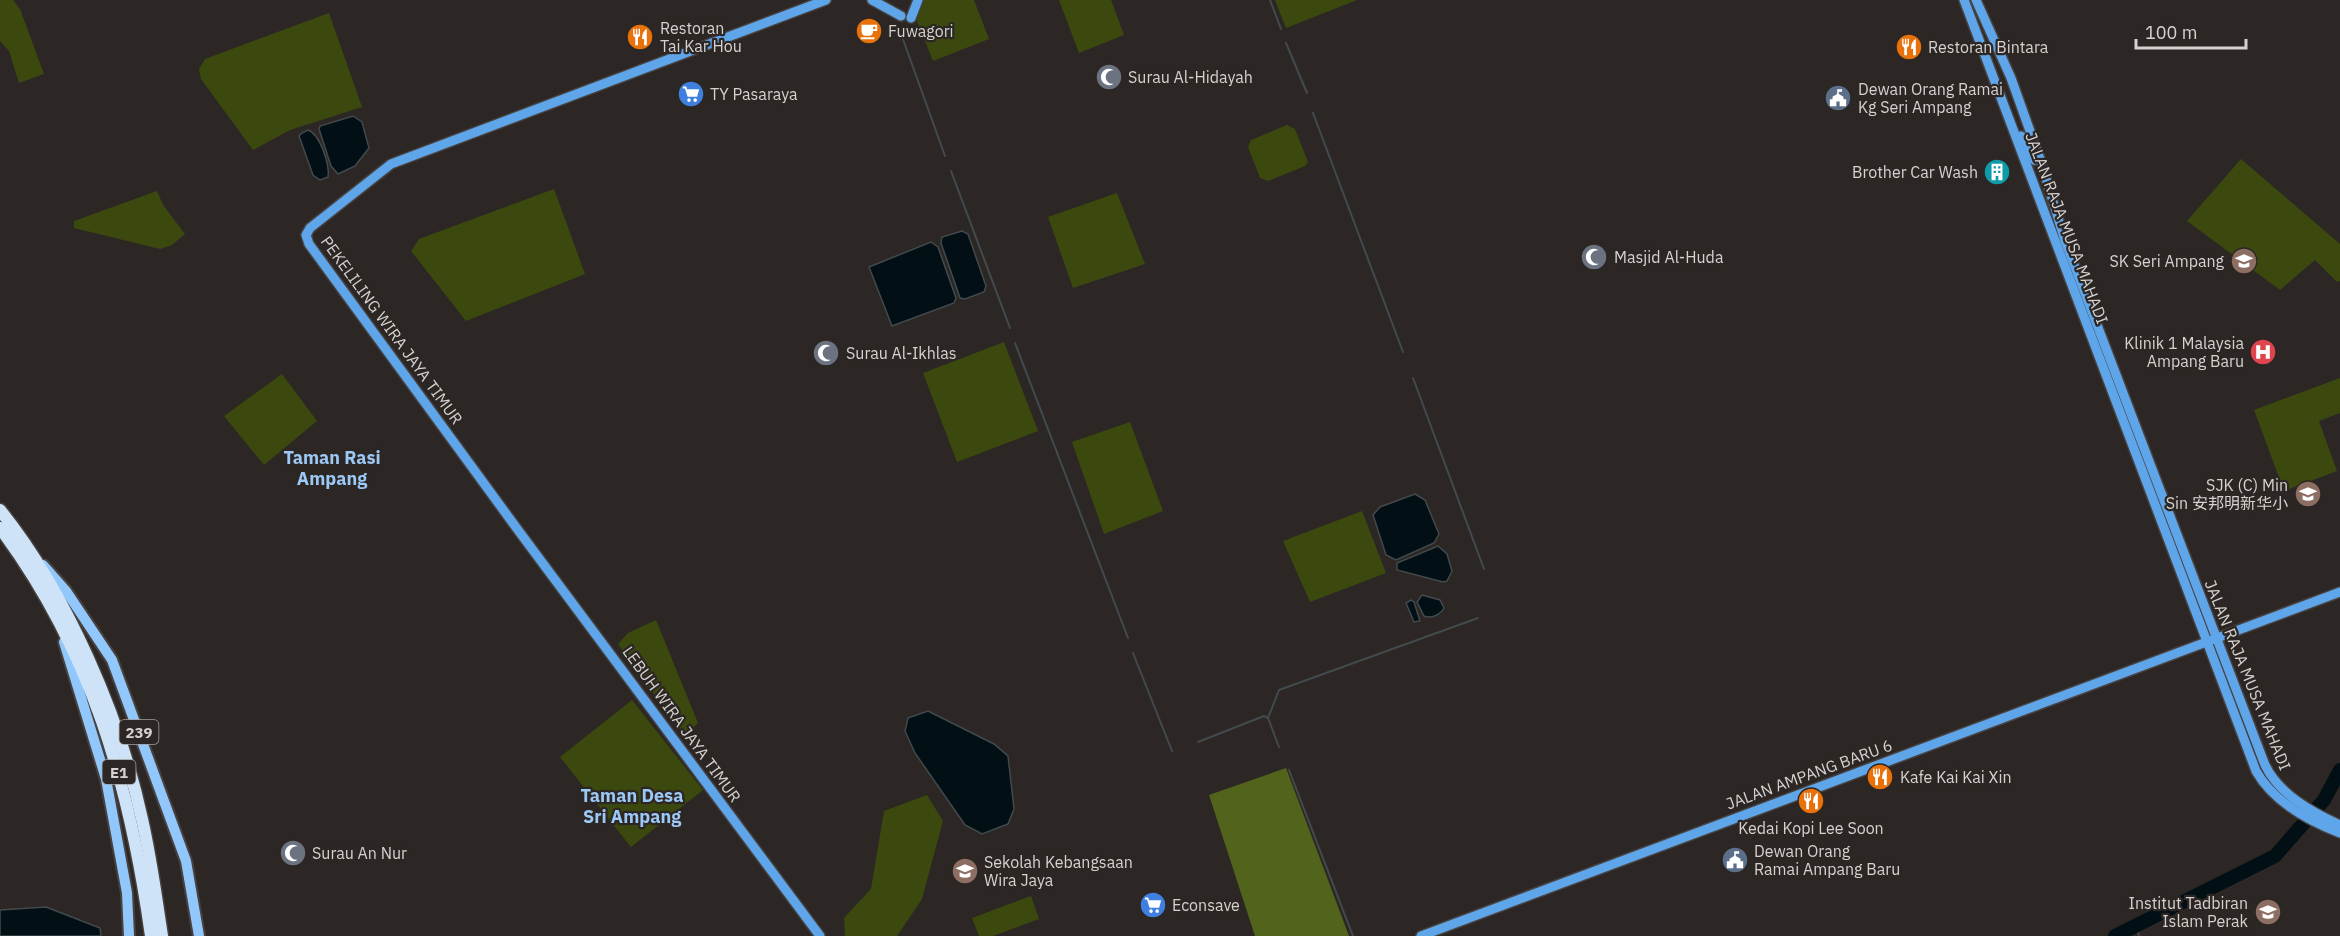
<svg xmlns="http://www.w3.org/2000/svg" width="2340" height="936" font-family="'IBM Plex Sans','Noto Sans SC',sans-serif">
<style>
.green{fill:#3b490f}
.forest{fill:#52641b}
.water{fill:#021015;stroke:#424a4d;stroke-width:1.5}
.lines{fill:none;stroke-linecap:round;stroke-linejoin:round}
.stream{stroke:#424a4d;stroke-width:2}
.river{stroke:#021015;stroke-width:14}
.secondary-casing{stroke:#474240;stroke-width:12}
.primary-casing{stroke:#474240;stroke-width:14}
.highway-casing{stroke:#474240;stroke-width:15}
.secondary{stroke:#5ea5ea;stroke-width:9}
.primary{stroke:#92c7fc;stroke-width:10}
.highway{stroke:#cee3f8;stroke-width:12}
.labels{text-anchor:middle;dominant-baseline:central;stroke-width:4.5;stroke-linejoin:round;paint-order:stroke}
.shield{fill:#2c2724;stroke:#a39f9c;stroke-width:1.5}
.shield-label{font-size:15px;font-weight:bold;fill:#d6d2d0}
.poi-label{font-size:16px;fill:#d6d2d0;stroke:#2c2724;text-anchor:start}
.street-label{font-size:16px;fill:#d6d2d0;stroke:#2c2724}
.neighbourhood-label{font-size:18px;font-weight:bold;fill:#9cc8f6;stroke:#2c2724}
</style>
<rect width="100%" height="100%" fill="#2c2724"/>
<g class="green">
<polygon points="0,0 13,0 20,9 44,74 19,83 9,51 0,41"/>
<polygon points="923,0 974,0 989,39 933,61 915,16"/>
<polygon points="1059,0 1111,0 1124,35 1079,53"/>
<polygon points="1275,0 1357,0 1286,28"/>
<polygon points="329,13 362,107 290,130 253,150 201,79 199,69 205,59"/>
<polygon points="1287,125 1295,129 1308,162 1305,166 1268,181 1260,178 1248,147 1251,140"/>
<polygon points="2241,159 2340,244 2340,281 2337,282 2315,260 2280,290 2187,221"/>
<polygon points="554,189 585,274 466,321 411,251 419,239"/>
<polygon points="157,191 163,205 185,234 172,245 160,249 74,228 74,221"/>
<polygon points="1117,193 1145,264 1073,288 1048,217"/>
<polygon points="1004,342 1038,431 957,462 923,373"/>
<polygon points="282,374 317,421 264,465 224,416"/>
<polygon points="2340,378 2340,413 2319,421 2337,471 2284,491 2254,410"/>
<polygon points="1130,422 1163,511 1104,534 1072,442"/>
<polygon points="1362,511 1386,573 1310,602 1283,541"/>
<polygon points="656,620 698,723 685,736 618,644 628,633"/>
<polygon points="632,700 703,790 631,847 560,757"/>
<polygon points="927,795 943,821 922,899 897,936 845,936 844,918 871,889 884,811"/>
<polygon points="1031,896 1039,919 993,936 979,936 972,918"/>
</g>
<polygon class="forest" points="1286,768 1349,936 1255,936 1209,795"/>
<g class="water">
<polygon points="353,116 362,122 369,148 355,166 338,174 331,166 319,129 320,126"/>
<path d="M308,130C320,134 330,165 328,177L320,180L313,175L299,136L302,133Z"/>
<polygon points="962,231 968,234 986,286 984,292 965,299 960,298 941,243 942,237"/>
<polygon points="931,242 938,247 956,298 954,303 892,326 869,267"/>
<polygon points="1415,494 1425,500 1439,534 1434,543 1396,560 1386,555 1373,515 1380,507"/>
<polygon points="1438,546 1447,554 1452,571 1447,581 1443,582 1397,570 1397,563"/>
<path d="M1422,595L1440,600L1444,608C1440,615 1431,619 1424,616L1417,602Z"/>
<polygon points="1411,600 1414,602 1420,621 1414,622 1406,603"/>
<polygon points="928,711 994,744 1008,756 1014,809 1008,824 982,834 965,825 915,753 905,731 908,718"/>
<polygon points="46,907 100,928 101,936 0,936 0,910"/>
</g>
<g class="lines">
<g class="stream">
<polyline points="1270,0 1281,29"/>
<polyline points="900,31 945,156"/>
<polyline points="1286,43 1307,93"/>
<polyline points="1313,113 1403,352"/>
<polyline points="951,171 1010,328"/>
<polyline points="1015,343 1128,638"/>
<polyline points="1413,378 1484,569"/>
<polyline points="1133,653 1172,751"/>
<polyline points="1198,742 1264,716 1268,718"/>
<polyline points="1279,747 1268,718 1279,690 1478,618"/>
<polyline points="1289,770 1353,936"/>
<polyline points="2137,925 2139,936"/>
</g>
<polyline class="river" points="2115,936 2275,856 2324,800 2340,770"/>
<defs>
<g id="secondary">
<polyline points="872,0 901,16"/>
<path d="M1964,0L2256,771C2273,801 2309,821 2340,833"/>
<path d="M1976,0L2011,78L2040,159L2065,241L2265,765C2279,794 2311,812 2340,825"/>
<polyline points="911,18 918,0"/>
<polyline points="2021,136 2026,140 2034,160"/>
<polyline points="820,936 518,530 309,244 306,235 310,228 391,164 826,0"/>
<polyline points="1421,936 2340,592"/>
</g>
<g id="primary">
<polyline points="43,565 66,591 112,660 186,861 199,936"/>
<polyline points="64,642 106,779 127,893 129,936"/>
</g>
<g id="highway">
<path d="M0,510C66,592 120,717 142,819C151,858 156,897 162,936"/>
<path d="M0,528C92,651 130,786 151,936"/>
</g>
</defs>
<use href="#secondary" class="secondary-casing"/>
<use href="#primary" class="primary-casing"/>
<use href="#highway" class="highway-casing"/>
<use href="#secondary" class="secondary"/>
<use href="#primary" class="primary"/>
<use href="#highway" class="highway"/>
</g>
<defs>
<symbol id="cafe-disc" viewBox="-11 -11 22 22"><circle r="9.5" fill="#e8710a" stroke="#2c2724"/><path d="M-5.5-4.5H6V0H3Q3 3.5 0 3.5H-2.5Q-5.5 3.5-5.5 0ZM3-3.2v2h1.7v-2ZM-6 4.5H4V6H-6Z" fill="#fff"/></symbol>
<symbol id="restaurant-disc" viewBox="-11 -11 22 22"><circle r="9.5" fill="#e8710a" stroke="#2c2724"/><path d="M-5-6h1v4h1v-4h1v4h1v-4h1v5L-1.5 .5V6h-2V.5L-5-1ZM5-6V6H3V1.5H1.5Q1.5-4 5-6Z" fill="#fff"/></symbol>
<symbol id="mosque-disc" viewBox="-11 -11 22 22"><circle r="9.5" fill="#6b7280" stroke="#2c2724"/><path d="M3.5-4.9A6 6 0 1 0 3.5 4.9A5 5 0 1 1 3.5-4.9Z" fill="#fff"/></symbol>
<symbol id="supermarket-disc" viewBox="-11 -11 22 22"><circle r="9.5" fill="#3f7fe0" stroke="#2c2724"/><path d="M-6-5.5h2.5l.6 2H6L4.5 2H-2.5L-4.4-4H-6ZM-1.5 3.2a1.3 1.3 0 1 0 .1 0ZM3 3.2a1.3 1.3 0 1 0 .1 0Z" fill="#fff"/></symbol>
<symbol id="civic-disc" viewBox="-11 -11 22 22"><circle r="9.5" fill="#5c6f8a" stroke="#2c2724"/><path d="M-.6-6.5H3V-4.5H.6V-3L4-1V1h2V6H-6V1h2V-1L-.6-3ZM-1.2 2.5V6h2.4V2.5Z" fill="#fff"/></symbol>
<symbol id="building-disc" viewBox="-11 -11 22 22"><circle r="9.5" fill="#0f9aa8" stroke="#2c2724"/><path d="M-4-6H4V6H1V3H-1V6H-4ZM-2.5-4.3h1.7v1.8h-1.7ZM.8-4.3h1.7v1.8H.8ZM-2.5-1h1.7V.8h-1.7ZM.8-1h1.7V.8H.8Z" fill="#fff"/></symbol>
<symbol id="school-disc" viewBox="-11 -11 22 22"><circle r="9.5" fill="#8d6e63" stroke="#2c2724"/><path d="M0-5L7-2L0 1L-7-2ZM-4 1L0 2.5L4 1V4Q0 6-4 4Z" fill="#fff"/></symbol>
<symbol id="hospital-disc" viewBox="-11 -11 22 22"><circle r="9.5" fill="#e0444e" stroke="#2c2724"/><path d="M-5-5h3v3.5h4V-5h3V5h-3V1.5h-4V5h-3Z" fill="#fff"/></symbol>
<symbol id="university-disc" viewBox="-11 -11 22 22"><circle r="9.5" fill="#8d6e63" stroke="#2c2724"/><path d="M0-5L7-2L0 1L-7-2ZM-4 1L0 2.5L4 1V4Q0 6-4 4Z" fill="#fff"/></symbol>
</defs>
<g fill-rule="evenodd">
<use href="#cafe-disc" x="854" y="16" width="30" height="30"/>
<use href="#restaurant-disc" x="625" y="22" width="30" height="30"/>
<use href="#restaurant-disc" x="1894" y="32" width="30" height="30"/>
<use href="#mosque-disc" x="1094" y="62" width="30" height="30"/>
<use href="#supermarket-disc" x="676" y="79" width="30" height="30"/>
<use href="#civic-disc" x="1823" y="83" width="30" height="30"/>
<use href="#building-disc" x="1982" y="157" width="30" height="30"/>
<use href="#mosque-disc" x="1579" y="242" width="30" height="30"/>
<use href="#school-disc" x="2229" y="246" width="30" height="30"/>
<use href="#hospital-disc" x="2248" y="337" width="30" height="30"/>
<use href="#mosque-disc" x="811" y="338" width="30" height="30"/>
<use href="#school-disc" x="2293" y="479" width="30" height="30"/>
<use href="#restaurant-disc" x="1865" y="762" width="30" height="30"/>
<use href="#restaurant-disc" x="1796" y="786" width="30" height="30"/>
<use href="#mosque-disc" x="278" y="838" width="30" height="30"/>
<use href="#civic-disc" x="1720" y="845" width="30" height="30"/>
<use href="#school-disc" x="950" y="856" width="30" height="30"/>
<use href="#supermarket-disc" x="1138" y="890" width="30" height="30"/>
<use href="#university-disc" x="2253" y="897" width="30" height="30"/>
</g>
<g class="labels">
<g class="shield">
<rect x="119.5" y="720" width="39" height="24" rx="4.5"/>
<rect x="102.5" y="760" width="33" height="24" rx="4.5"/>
</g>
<g class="shield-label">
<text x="139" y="732">239</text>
<text x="119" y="772">E1</text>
</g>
<g class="poi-label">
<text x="660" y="28">Restoran<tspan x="660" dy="18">Tai Kar Hou</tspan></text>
<text x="888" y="31">Fuwagori</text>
<text x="1928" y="47">Restoran Bintara</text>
<text x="1128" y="77">Surau Al-Hidayah</text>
<text x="1858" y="89">Dewan Orang Ramai<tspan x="1858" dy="18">Kg Seri Ampang</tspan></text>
<text x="710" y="94">TY Pasaraya</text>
<text x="1978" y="172" text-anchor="end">Brother Car Wash</text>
<text x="1614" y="257">Masjid Al-Huda</text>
<text x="2224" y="261" text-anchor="end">SK Seri Ampang</text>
<text x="2244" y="343" text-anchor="end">Klinik 1 Malaysia<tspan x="2244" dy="18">Ampang Baru</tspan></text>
<text x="846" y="353">Surau Al-Ikhlas</text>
<text x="2288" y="485" text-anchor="end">SJK (C) Min<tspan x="2288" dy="18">Sin 安邦明新华小</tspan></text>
<text x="1900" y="777">Kafe Kai Kai Xin</text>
<text x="1811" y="828" text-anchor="middle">Kedai Kopi Lee Soon</text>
<text x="1754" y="851">Dewan Orang<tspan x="1754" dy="18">Ramai Ampang Baru</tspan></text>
<text x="312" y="853">Surau An Nur</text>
<text x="984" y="862">Sekolah Kebangsaan<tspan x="984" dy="18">Wira Jaya</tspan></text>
<text x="2248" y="903" text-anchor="end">Institut Tadbiran<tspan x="2248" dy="18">Islam Perak</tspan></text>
<text x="1172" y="905">Econsave</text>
</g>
<g class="street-label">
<text transform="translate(2067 228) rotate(69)">JALAN RAJA MUSA MAHADI</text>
<text transform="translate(392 330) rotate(54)">PEKELILING WIRA JAYA TIMUR</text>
<text transform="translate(2248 675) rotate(68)">JALAN RAJA MUSA MAHADI</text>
<text transform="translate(682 724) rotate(54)">LEBUH WIRA JAYA TIMUR</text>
<text transform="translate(1809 774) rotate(-20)">JALAN AMPANG BARU 6</text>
</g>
<g class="neighbourhood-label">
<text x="332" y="457">Taman Rasi<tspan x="332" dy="21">Ampang</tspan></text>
<text x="632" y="795">Taman Desa<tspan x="632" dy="21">Sri Ampang</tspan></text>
</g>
</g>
<path d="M2136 39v9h110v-9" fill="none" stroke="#d6d2d0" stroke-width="3"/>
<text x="2145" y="39" font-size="18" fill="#d6d2d0" stroke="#2c2724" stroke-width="4.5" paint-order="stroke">100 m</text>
</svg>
